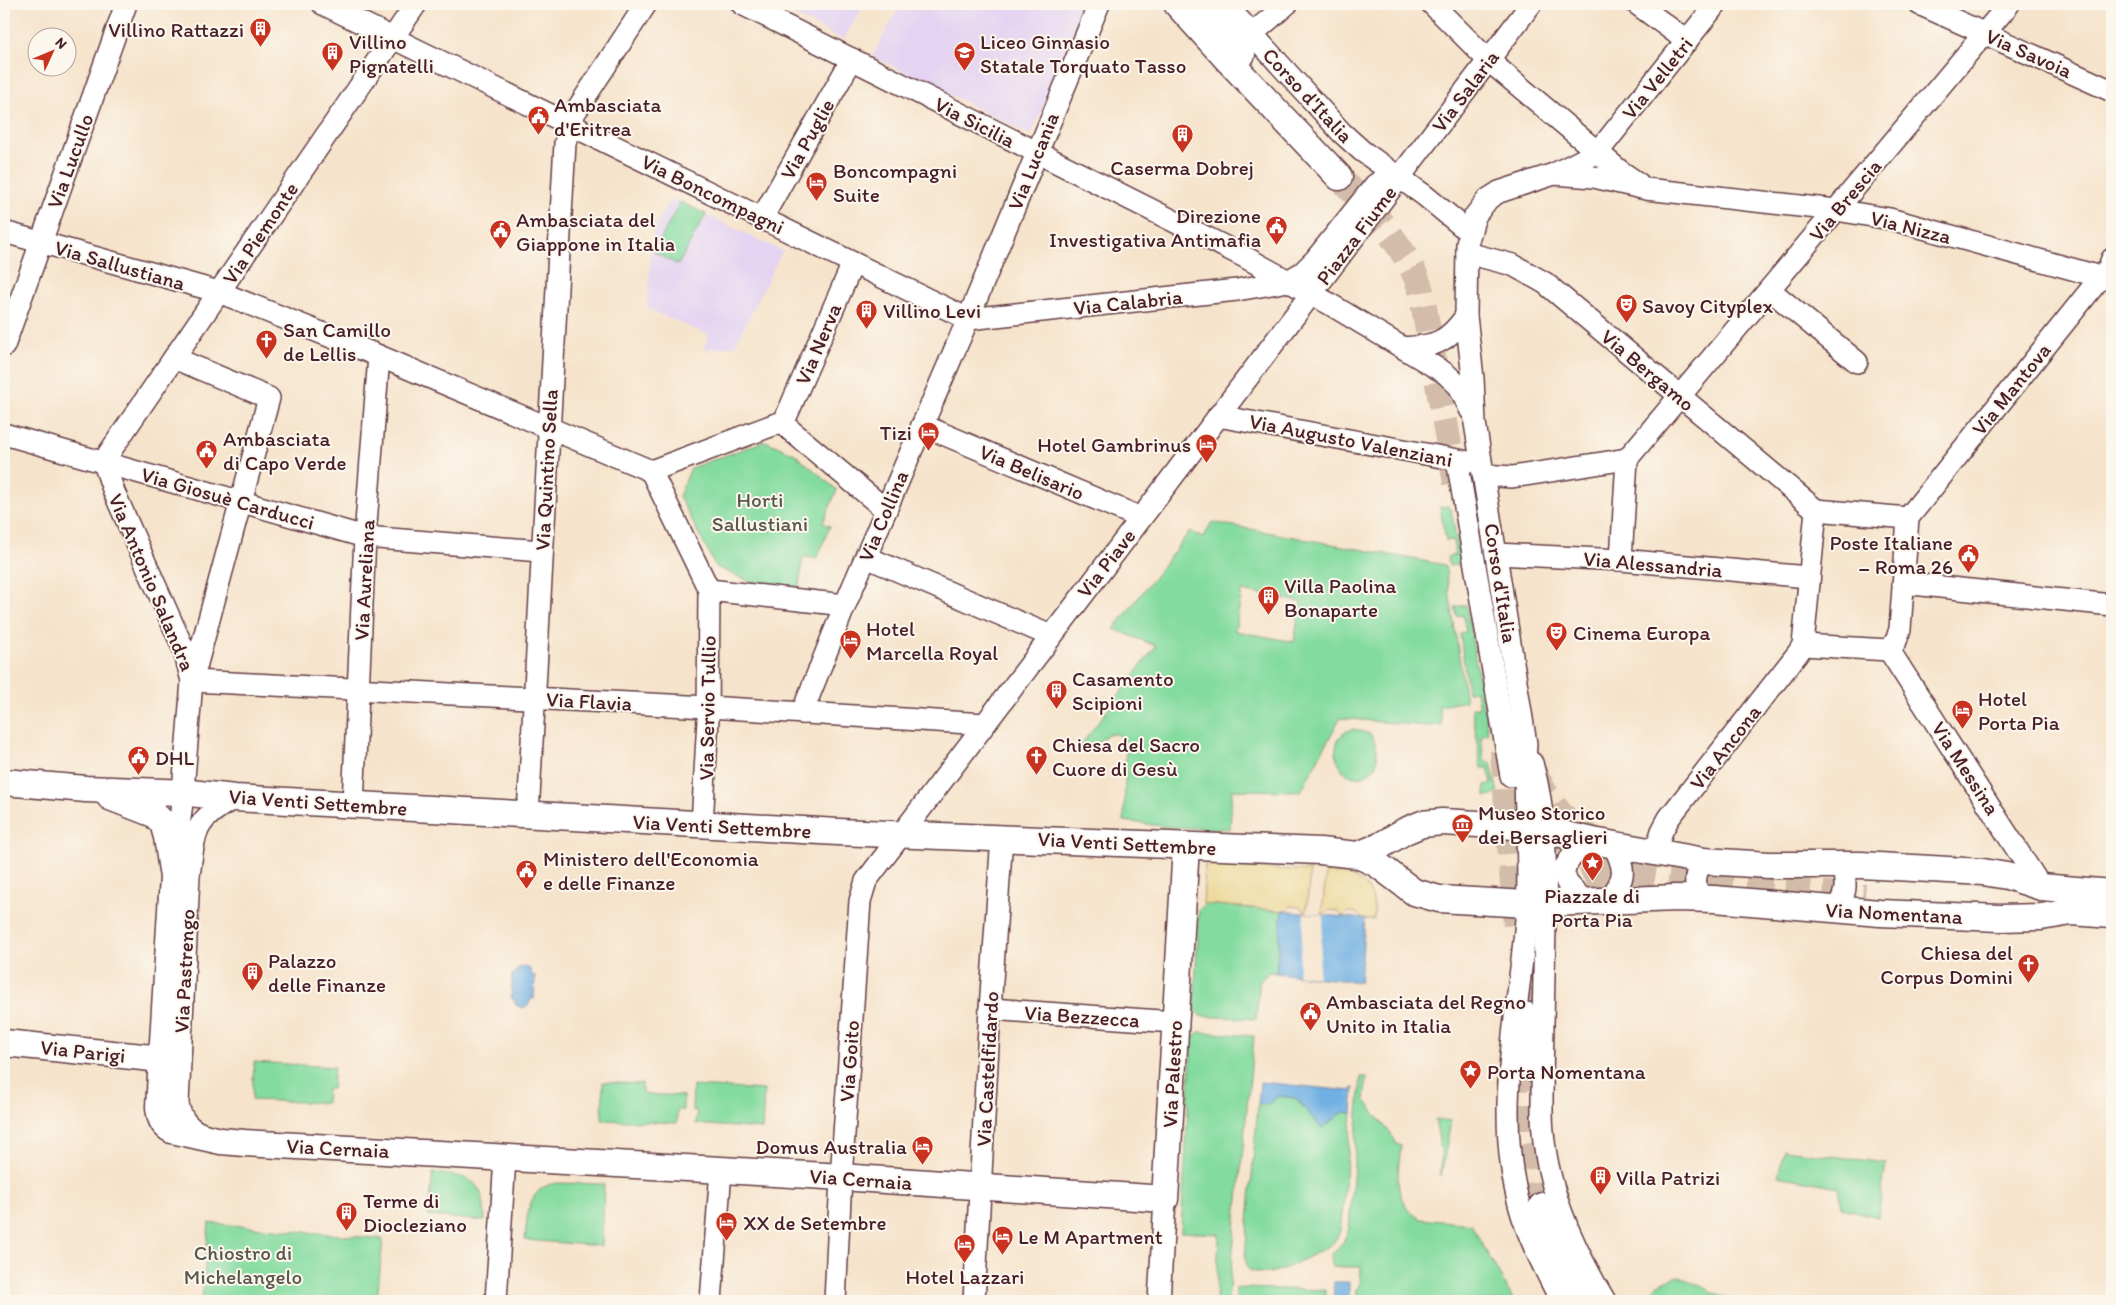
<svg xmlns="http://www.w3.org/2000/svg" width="2116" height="1305" font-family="Itim,sans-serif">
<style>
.built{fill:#e4d3f2}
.green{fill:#83db9f;stroke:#667d65;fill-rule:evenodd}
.sand{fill:#eeda9e;stroke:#9c7c64}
.water{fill:#70b0e3;stroke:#5d6887}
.pier{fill:#f6e3cb}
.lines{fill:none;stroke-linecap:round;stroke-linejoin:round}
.major-tunnel{stroke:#d4bcab;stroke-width:26;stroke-dasharray:26 13;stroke-linecap:butt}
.minor-casing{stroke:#643c43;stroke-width:24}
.major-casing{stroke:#643c43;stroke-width:29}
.minor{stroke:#fff;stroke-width:21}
.major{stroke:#fff;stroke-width:26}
.labels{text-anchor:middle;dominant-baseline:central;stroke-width:4;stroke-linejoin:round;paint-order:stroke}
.poi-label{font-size:21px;fill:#4a1f2b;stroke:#fbf7ec;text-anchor:start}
.street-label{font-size:21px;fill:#4a1f2b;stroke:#fbf7ec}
.park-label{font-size:21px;fill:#5b574e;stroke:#fbf7ec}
</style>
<rect width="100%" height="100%" fill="#fbf7ec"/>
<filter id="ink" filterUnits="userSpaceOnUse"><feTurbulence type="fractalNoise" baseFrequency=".02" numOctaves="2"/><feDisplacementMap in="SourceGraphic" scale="10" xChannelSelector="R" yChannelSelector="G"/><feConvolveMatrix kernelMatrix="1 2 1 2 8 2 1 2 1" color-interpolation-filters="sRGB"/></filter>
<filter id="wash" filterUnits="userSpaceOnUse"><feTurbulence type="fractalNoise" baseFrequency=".0096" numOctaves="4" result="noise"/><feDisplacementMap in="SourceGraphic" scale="20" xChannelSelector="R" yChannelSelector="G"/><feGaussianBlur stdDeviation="1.12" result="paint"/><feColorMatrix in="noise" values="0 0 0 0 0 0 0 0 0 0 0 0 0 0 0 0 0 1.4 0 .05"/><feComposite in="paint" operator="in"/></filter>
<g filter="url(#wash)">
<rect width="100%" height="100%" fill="#f6e3cb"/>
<g class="built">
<polygon points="772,4 865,4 843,40"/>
<polygon points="901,4 1080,4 1082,11 1080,19 1031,135 872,56"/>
<polygon points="671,198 782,251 735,346 703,349 709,335 659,314 647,307 653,230"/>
</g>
<g class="green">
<polygon points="680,202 706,214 678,265 654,252"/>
<polygon points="765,441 795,454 837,490 823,523 830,526 817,558 803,557 799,587 749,581 716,567 679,496 691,468"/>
<polygon points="1448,506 1451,509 1461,564 1449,566 1447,557 1455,555 1453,540 1446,541 1440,507"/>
<path d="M1212,522L1445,565L1466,701L1439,706L1442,725L1425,726L1340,718L1301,791L1232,790L1230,829L1168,827L1124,821L1126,744L1118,734H1108L1097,743L1098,751L1078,749L1156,646L1114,629L1190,531L1203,538ZM1242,591L1301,602L1294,642L1235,631Z"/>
<polygon points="1466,605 1488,732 1481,737 1484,760 1491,763 1498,793 1485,797 1485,785 1492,783 1488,768 1481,768 1472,708 1479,707 1476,691 1468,692 1460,633 1466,632 1463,615 1457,616 1455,607"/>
<path d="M1353,729L1370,734C1377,743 1379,757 1375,768C1341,800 1319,736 1353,729Z"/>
<polygon points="1205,904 1282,911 1276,973 1269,972 1260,980 1256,1019 1200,1016 1194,1009 1199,910"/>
<polygon points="1199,1032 1254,1036 1228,1301 1216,1301 1219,1234 1181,1232 1192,1038"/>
<polygon points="254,1062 334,1067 332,1089 327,1089 326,1103 252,1100"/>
<path d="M1361,1077H1367L1364,1099L1395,1140V1144L1401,1145C1398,1174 1391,1200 1420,1219L1471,1224L1514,1301H1356L1357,1289L1360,1286L1361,1267H1332L1331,1254L1343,1243L1349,1228Z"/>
<polygon points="603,1082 642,1084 642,1094 683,1096 683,1110 677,1110 677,1123 602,1120"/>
<polygon points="693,1086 764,1090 762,1129 696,1124 697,1111 692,1111"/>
<path d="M1278,1096L1296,1098L1322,1129L1343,1112L1352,1113L1341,1225C1340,1232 1337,1238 1333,1243C1327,1248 1318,1251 1312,1255C1293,1264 1269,1281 1248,1269L1245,1258L1258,1104L1268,1105Z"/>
<polygon points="1435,1119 1451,1121 1441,1176 1441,1151"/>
<polygon points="1784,1150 1886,1163 1878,1217 1842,1208 1839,1187 1778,1176"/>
<path d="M433,1173C471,1177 484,1178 485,1221L428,1216Z"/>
<path d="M558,1183L604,1184L602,1246L525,1240C527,1216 527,1186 558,1183Z"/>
<polygon points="209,1223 383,1239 377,1301 202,1301"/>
<path d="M1678,1276L1734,1301H1653C1649,1284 1665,1281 1678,1276Z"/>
<polygon points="1236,1288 1325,1290 1325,1301 1236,1301"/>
</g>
<g class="sand">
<polygon points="1205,865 1310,871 1306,913 1300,907 1291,906 1286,911 1205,904 1203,905"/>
<path d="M1326,872C1358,874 1377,885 1374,920L1362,919L1357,913L1348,912L1343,917L1338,911L1329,910L1322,915Z"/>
</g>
<g class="water">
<polygon points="1282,911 1365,919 1360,982 1276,973"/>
<polygon points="524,966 530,969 532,975 535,976 534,999 531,999 528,1006 522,1008 516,1005 513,998 511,998 512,974 515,974 518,968"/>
<polygon points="1260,1082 1351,1091 1354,1087 1352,1113 1343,1112 1322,1129 1296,1098 1278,1096 1267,1105 1258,1104"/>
<polygon points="1334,1282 1349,1282 1349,1301 1333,1301"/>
</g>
<polygon class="pier" points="1304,913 1324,915 1318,977 1298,975"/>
</g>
<g filter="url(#ink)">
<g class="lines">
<g class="major-tunnel">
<path d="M1339,177C1369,208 1409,249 1421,291L1456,483"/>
<polyline points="1503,750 1516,925"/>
<path d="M1534,772C1551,806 1561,819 1593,839"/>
<path d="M1561,837C1610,881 1686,883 1748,888C1787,891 1826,894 1865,897"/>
<path d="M1553,904C1573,882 1597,874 1626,871"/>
<path d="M1527,948C1529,978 1532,1009 1532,1039C1532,1096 1528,1151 1542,1206"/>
</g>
<defs>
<g id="minor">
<polyline points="323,4 968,319"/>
<polyline points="742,4 1243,256 1328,303 1445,373 1459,386 1471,411"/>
<polyline points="1225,4 1342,133 1362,151 1424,195 1469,232"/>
<polyline points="1432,4 1488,60 1620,171 1639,184"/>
<polyline points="1637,4 1687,41"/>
<polyline points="1919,4 2112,91"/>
<polyline points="1252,34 1287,4"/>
<polyline points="1554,174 1594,177 1646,189 1836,210 1890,219 2112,280"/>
<polyline points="762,218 852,59"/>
<polyline points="4,232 219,292 379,356 651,471"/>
<polyline points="1467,253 1513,265 1545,283 1816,510"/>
<polyline points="1770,290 1857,362"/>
<polyline points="968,319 1237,290 1288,281 1303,272 1315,260 1375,185 1383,180 1399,177"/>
<polyline points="4,346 126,4"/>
<path d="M1403,348C1435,346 1447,343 1466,316"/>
<polyline points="174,358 269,398 193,678"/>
<polyline points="1218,416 1469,462"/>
<polyline points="783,424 853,263"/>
<polyline points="922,425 1141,518"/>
<polyline points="4,434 365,537 541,551"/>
<polyline points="1627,459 2009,4"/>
<polyline points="1457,460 1511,776"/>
<polyline points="104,463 109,453 416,4"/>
<polyline points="104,463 114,492 184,650 192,681 182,803 175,857"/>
<polyline points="1484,475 1512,477 1627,459"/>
<polyline points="1908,518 2092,288 2109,267 2112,259"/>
<polyline points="1497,554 1621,560 1808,577"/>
<polyline points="866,557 1051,636"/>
<polyline points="1621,560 1627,459"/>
<polyline points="1903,583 2112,605"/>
<polyline points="845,605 709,590 651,471 776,424 783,424 886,510"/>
<polyline points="1803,645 1889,650 1896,641 1900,629 1908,518"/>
<polyline points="1889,650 2041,887"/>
<polyline points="192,681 708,707 985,724"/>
<polyline points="802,713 845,605 968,319 1099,4"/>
<path d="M1532,763C1547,814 1546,869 1545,922C1544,986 1542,1049 1542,1113C1543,1181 1571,1244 1605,1301"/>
<polyline points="353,805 365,537 379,356"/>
<polyline points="528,815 565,143 574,114 646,4"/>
<polyline points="702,825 708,719 709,590"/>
<polyline points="1655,853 1662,831 1669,818 1798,653 1803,645 1816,510 1908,518"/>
<path d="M1610,899C1626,876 1626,870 1613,844"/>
<path d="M1702,899C1693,885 1693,874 1704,861"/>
<polyline points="1584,901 1567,883 1563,870 1572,856 1593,841"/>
<path d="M1835,910C1847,895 1847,884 1842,865"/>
<polyline points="990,1009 1175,1022"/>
<polyline points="1527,1013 1527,1062 1530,1069 1542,1074"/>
<path d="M205,1135C190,1130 180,1119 178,1103L189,876C195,832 193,820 235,798"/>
<polyline points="496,1301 505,1158"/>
<polyline points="711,1301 721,1170"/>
<polyline points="835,1301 841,1178 860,901 866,881 1531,4"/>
<polyline points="974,1301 990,1009 1002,837"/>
<polyline points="1159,1301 1165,1199"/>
<path d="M1561,1301C1546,1271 1529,1240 1520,1208C1492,1108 1521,1006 1527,906C1531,852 1522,798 1526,744L1475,423L1473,378L1466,316L1467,244L1475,216L1488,199L1499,192L1554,174L1598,152L1716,4"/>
</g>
<g id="major">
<polyline points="1177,4 1227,59 1339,177"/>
<polyline points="1207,4 1242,54"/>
<polyline points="4,782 86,789 190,793 235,798 838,832 1320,851 1358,855 1377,864 1414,892 1439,899 1527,904 1676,898 1714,899 1880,913 2000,918 2041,917 2072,912 2112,915"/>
<path d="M110,797L154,814L163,823L167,837L173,877L159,1107C160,1117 162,1125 172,1130L221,1141L245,1143L826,1176L1165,1199L1186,846"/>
<polyline points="1358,855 1380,846 1405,831 1422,824 1442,822 1514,826 1534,828 1593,841 1704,861 1769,865 1861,865 1983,872 2007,876 2041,887 2112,893"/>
<polyline points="4,1043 162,1059"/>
<polyline points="1542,1206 1561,1253 1586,1301"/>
</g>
</defs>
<use href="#minor" class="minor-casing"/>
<use href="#major" class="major-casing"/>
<use href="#minor" class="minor"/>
<use href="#major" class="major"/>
</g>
</g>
<defs>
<symbol id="building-pin" viewBox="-11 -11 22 30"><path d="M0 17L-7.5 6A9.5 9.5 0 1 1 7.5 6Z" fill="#c8321e" stroke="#fbf7ec"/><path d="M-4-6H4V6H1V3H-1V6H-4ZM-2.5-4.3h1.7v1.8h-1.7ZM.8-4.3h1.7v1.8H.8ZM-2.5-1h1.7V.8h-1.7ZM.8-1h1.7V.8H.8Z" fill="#fff"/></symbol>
<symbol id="school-pin" viewBox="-11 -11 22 30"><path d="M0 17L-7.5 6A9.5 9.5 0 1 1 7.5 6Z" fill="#c8321e" stroke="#fbf7ec"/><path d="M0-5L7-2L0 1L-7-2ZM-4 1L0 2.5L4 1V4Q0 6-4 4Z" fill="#fff"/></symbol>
<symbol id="civic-pin" viewBox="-11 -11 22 30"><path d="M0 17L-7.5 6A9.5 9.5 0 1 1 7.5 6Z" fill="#c8321e" stroke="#fbf7ec"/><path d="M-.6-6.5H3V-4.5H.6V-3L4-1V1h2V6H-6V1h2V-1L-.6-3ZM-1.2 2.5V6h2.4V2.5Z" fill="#fff"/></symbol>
<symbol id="hotel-pin" viewBox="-11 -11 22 30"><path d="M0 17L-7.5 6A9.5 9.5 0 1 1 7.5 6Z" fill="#c8321e" stroke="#fbf7ec"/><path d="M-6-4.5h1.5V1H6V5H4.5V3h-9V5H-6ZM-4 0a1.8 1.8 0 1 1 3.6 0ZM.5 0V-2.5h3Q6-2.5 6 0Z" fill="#fff"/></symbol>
<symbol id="theatre-pin" viewBox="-11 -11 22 30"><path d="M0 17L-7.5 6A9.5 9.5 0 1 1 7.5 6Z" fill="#c8321e" stroke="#fbf7ec"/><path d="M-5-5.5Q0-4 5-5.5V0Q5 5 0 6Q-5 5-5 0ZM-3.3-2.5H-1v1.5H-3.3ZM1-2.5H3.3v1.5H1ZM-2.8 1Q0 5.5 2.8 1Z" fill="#fff"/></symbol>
<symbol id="church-pin" viewBox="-11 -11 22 30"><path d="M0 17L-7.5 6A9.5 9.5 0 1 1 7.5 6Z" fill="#c8321e" stroke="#fbf7ec"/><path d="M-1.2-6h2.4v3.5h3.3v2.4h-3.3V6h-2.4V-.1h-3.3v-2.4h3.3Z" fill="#fff"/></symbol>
<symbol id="museum-pin" viewBox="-11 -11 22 30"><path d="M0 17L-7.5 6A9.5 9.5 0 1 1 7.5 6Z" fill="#c8321e" stroke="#fbf7ec"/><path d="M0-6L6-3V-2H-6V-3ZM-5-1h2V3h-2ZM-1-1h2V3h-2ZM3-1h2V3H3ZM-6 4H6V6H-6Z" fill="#fff"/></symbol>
<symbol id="sight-pin" viewBox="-11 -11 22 30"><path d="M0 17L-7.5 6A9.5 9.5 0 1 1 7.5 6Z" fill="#c8321e" stroke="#fbf7ec"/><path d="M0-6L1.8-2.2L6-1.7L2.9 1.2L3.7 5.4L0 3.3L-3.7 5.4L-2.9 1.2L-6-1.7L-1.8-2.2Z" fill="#fff"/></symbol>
</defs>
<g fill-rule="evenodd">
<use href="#building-pin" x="248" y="16" width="25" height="34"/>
<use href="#building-pin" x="320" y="40" width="25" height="34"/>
<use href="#school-pin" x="952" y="40" width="25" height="34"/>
<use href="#civic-pin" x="526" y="104" width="25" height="34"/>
<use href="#building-pin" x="1170" y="122" width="25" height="34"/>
<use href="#hotel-pin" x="804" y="170" width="25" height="34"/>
<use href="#civic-pin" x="1264" y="214" width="25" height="34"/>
<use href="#civic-pin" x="488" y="218" width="25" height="34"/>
<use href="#theatre-pin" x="1614" y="292" width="25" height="34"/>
<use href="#building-pin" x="854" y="298" width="25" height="34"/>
<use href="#church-pin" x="254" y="328" width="25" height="34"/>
<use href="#hotel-pin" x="916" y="420" width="25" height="34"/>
<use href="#hotel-pin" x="1194" y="432" width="25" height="34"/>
<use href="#civic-pin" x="194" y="438" width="25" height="34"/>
<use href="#civic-pin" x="1956" y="542" width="25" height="34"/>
<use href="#building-pin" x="1256" y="584" width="25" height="34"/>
<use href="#theatre-pin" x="1544" y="620" width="25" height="34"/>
<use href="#hotel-pin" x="838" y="628" width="25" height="34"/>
<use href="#building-pin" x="1044" y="678" width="25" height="34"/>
<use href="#hotel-pin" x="1950" y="698" width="25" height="34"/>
<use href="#church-pin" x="1024" y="744" width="25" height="34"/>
<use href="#civic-pin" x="126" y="744" width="25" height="34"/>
<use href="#museum-pin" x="1450" y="812" width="25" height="34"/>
<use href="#sight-pin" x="1580" y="850" width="25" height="34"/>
<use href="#civic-pin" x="514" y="858" width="25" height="34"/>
<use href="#church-pin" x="2016" y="952" width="25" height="34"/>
<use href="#building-pin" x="240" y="960" width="25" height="34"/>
<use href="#civic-pin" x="1298" y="1000" width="25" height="34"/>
<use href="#sight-pin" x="1458" y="1058" width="25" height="34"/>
<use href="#hotel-pin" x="910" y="1134" width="25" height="34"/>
<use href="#building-pin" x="1588" y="1164" width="25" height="34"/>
<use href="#building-pin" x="334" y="1200" width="25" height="34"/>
<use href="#hotel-pin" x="714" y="1210" width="25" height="34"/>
<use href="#hotel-pin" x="990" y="1224" width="25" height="34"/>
<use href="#hotel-pin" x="952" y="1232" width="25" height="34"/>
</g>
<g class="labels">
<g class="poi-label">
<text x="244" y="29" text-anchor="end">Villino Rattazzi</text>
<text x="349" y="41">Villino<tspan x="349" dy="24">Pignatelli</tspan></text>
<text x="980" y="41">Liceo Ginnasio<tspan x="980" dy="24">Statale Torquato Tasso</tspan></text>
<text x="554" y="104">Ambasciata<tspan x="554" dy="24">d'Eritrea</tspan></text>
<text x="1182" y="167" text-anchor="middle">Caserma Dobrej</text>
<text x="833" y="170">Boncompagni<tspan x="833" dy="24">Suite</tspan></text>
<text x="1261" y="215" text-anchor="end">Direzione<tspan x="1261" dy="24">Investigativa Antimafia</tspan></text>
<text x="516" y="219">Ambasciata del<tspan x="516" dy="24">Giappone in Italia</tspan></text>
<text x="1642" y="305">Savoy Cityplex</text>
<text x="883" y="310">Villino Levi</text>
<text x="283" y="329">San Camillo<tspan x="283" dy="24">de Lellis</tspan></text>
<text x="912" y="432" text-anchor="end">Tizi</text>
<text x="223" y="438">Ambasciata<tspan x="223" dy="24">di Capo Verde</tspan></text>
<text x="1191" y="444" text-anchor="end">Hotel Gambrinus</text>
<text x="1953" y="542" text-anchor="end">Poste Italiane<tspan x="1953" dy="24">– Roma 26</tspan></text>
<text x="1284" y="585">Villa Paolina<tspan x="1284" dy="24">Bonaparte</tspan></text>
<text x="866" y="628">Hotel<tspan x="866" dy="24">Marcella Royal</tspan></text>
<text x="1573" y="632">Cinema Europa</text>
<text x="1072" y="678">Casamento<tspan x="1072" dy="24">Scipioni</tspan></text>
<text x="1978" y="698">Hotel<tspan x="1978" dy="24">Porta Pia</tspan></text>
<text x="1052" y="744">Chiesa del Sacro<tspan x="1052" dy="24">Cuore di Gesù</tspan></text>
<text x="155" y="757">DHL</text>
<text x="1478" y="812">Museo Storico<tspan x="1478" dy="24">dei Bersaglieri</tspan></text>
<text x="543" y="858">Ministero dell'Economia<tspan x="543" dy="24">e delle Finanze</tspan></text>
<text x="1592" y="895" text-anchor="middle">Piazzale di<tspan x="1592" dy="24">Porta Pia</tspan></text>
<text x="2013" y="952" text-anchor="end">Chiesa del<tspan x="2013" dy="24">Corpus Domini</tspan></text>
<text x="268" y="960">Palazzo<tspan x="268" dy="24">delle Finanze</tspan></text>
<text x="1326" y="1001">Ambasciata del Regno<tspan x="1326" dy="24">Unito in Italia</tspan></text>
<text x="1487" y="1071">Porta Nomentana</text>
<text x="907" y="1146" text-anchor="end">Domus Australia</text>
<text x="1616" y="1177">Villa Patrizi</text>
<text x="363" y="1200">Terme di<tspan x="363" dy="24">Diocleziano</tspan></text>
<text x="743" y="1222">XX de Setembre</text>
<text x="1018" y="1236">Le M Apartment</text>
<text x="965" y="1276" text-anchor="middle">Hotel Lazzari</text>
</g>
<g class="street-label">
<text transform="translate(2029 53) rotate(24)">Via Savoia</text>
<text transform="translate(1657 78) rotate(-51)">Via Velletri</text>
<text transform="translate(1465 91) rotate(-53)">Via Salaria</text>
<text transform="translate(1308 95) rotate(47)">Corso d'Italia</text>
<text transform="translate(975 122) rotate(27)">Via Sicilia</text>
<text transform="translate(807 139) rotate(-61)">Via Puglie</text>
<text transform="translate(70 161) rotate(-70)">Via Lucullo</text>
<text transform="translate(1033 161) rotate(-68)">Via Lucania</text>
<text transform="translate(713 194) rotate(26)">Via Boncompagni</text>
<text transform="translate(1845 200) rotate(-50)">Via Brescia</text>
<text transform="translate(1911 227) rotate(14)">Via Nizza</text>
<text transform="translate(260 233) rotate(-56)">Via Piemonte</text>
<text transform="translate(1356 235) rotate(-53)">Piazza Fiume</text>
<text transform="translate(120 265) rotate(16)">Via Sallustiana</text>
<text transform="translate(1128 302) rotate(-6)">Via Calabria</text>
<text transform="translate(818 344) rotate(-67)">Via Nerva</text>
<text transform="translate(1648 370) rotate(40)">Via Bergamo</text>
<text transform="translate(2011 389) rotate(-51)">Via Mantova</text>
<text transform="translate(1351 440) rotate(11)">Via Augusto Valenziani</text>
<text transform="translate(546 470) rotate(-87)">Via Quintino Sella</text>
<text transform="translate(1032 472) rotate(23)">Via Belisario</text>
<text transform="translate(228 498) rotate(16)">Via Giosuè Carducci</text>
<text transform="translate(883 516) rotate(-67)">Via Collina</text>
<text transform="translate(1106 563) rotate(-52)">Via Piave</text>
<text transform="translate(1653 564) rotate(5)">Via Alessandria</text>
<text transform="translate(364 580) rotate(-87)">Via Aureliana</text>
<text transform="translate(152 582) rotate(67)">Via Antonio Salandra</text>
<text transform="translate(1501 583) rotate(81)">Corso d'Italia</text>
<text transform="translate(589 701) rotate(3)">Via Flavia</text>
<text transform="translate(707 708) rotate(-89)">Via Servio Tullio</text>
<text transform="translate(1725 747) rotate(-52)">Via Ancona</text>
<text transform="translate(1966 768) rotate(57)">Via Messina</text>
<text transform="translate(318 802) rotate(4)">Via Venti Settembre</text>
<text transform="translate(722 826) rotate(3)">Via Venti Settembre</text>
<text transform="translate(1127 843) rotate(3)">Via Venti Settembre</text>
<text transform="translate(1894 913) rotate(3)">Via Nomentana</text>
<text transform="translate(184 971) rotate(-87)">Via Pastrengo</text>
<text transform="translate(1082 1016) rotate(4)">Via Bezzecca</text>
<text transform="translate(83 1051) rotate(6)">Via Parigi</text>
<text transform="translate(849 1061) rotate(-86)">Via Goito</text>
<text transform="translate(987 1069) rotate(-87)">Via Castelfidardo</text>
<text transform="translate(1172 1074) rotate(-87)">Via Palestro</text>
<text transform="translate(338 1148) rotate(3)">Via Cernaia</text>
<text transform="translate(861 1179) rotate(4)">Via Cernaia</text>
</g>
<g class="park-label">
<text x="760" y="499">Horti<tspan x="760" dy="24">Sallustiani</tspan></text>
<text x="243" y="1252">Chiostro di<tspan x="243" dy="24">Michelangelo</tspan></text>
</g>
</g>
<rect width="2116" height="1305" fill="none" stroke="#fbf7ec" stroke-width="20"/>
<g transform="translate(52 52) rotate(46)"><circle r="24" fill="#fbf7ec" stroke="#b4a19f"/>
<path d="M0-4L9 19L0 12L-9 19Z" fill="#c8321e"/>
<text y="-8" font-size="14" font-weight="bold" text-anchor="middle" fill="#4a1f2b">N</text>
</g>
</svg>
